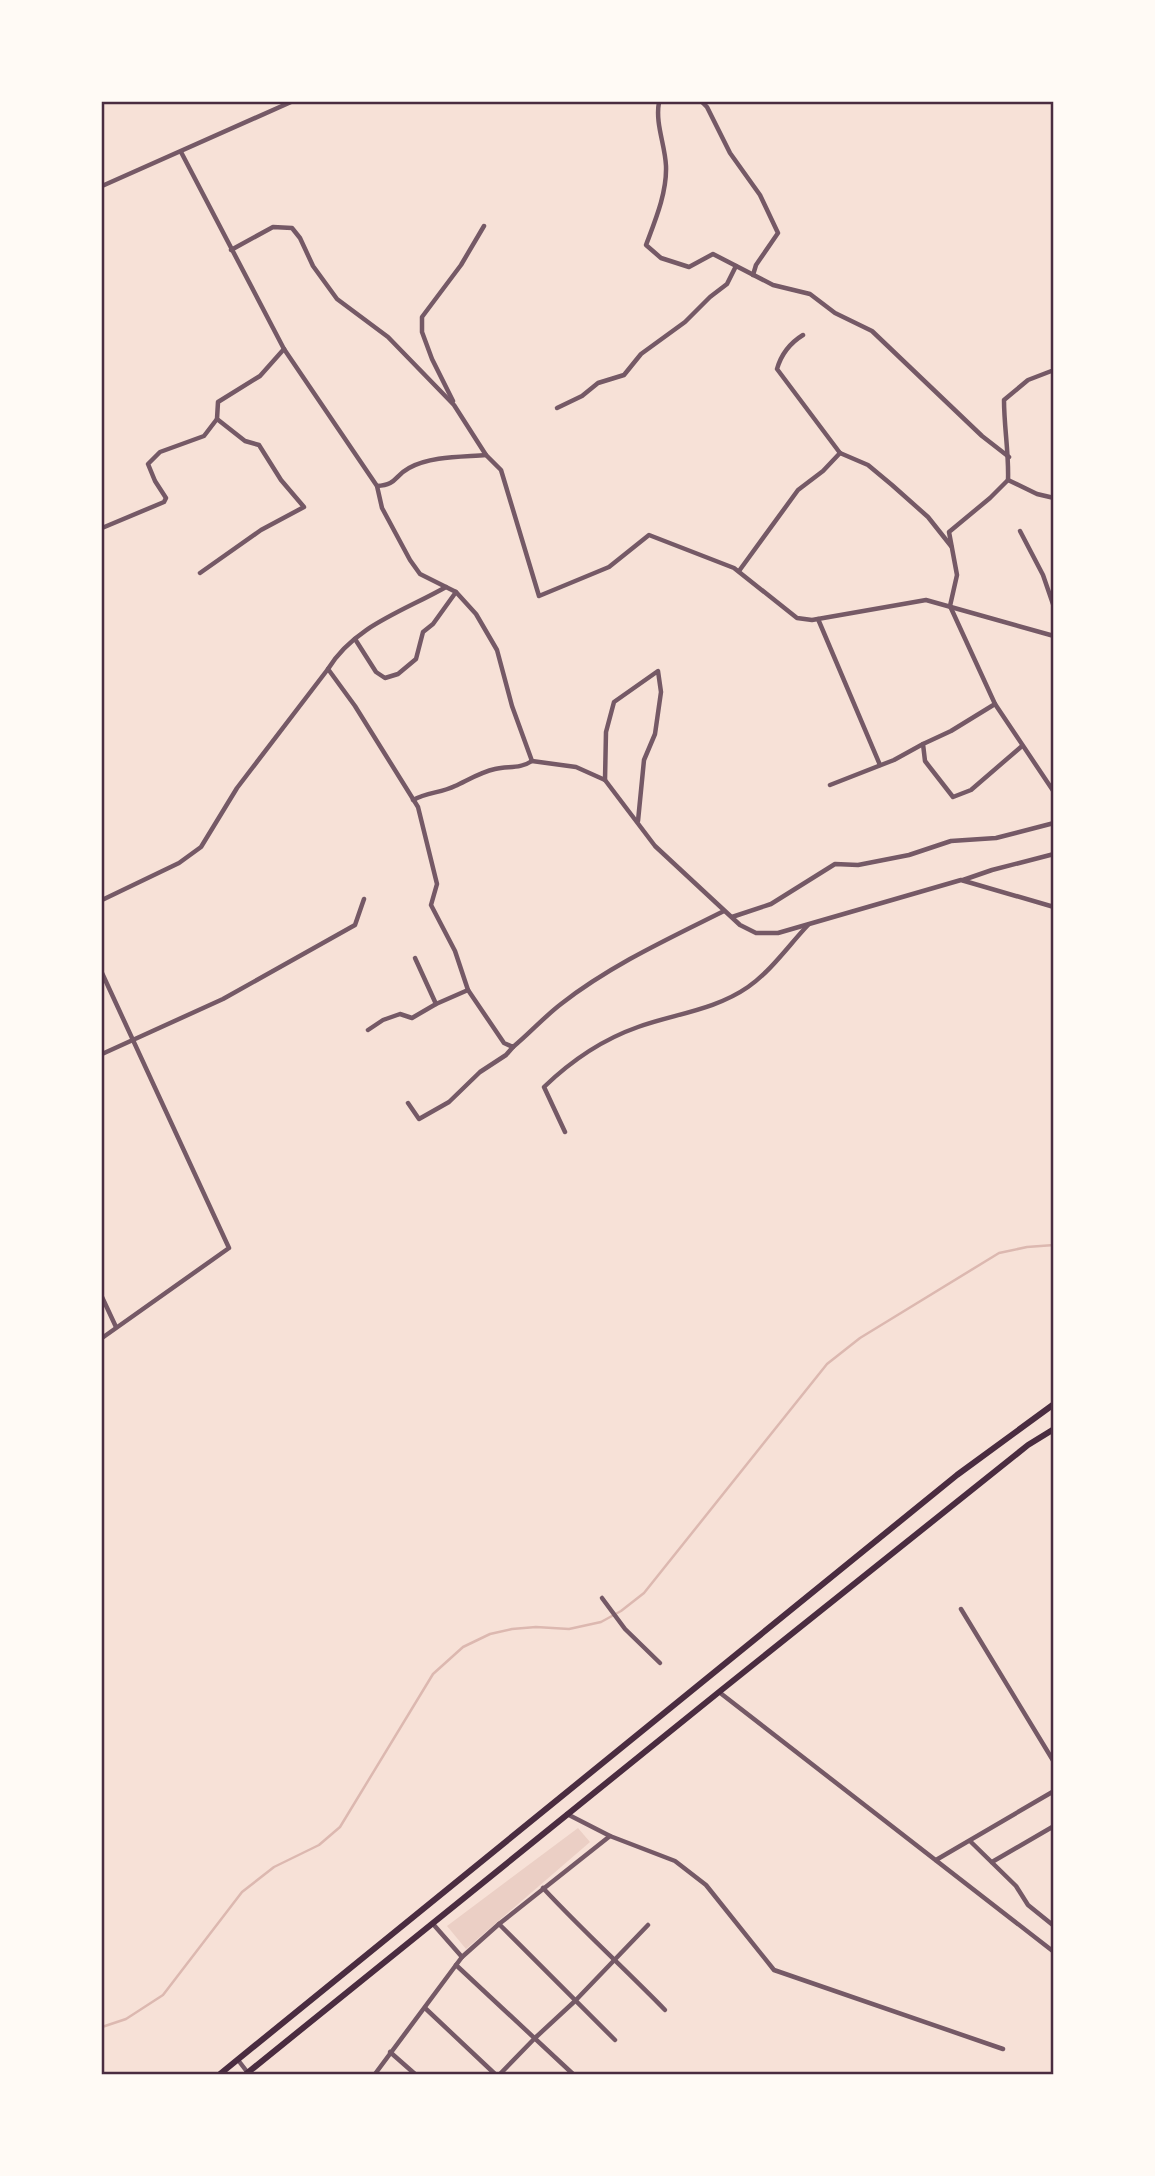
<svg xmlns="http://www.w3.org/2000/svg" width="1155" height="2176" font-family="'Space Grotesk',sans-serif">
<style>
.green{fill:#ebcfc5}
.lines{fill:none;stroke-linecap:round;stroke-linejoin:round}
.stream{stroke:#dcb8b0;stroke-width:2.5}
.minor{stroke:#755966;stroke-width:4.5}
.secondary{stroke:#4a2c40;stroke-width:6}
.neatline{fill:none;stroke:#4a2c40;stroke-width:2.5}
</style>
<rect width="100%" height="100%" fill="#f7e1d7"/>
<polygon class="green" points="578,1828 590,1842 466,1949 447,1926"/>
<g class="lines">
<polyline class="stream" points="102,2027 126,2019 163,1995 242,1892 274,1867 319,1845 340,1827 433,1674 463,1647 490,1634 512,1629 536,1627 569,1629 601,1622 621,1611 644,1593 827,1364 860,1338 999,1253 1027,1247 1054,1245"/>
<g class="minor">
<path d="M659,102C655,124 665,144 666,166C667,193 655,221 646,245L661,258L689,267L713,254L773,285L810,294L835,313L872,331L982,436L1009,457"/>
<polyline points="702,102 707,107 730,153 760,195 778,233 756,265 753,275"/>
<polyline points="181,152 284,349 377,486 382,508 410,560 420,574 456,592 476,614 497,650 512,706 532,761 576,767 605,780 655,846 740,925 756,933 778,933 961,880 1054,907"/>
<polyline points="102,186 291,102"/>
<polyline points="231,250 273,227 292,228 300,238 313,266 337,299 388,337 454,405 486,455 501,470 539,596 609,567 649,535 734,568 797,618 812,620 926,600 1054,636"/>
<path d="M803,335C790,343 781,355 777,369L840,453L868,465L892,485L928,517L951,546"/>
<path d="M1054,370L1028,380L1004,400C1004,427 1009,453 1008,480L990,498L949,532L957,575L950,606L995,704L1054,792"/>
<polyline points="453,401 432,359 422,332 422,317 461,265 484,226"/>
<polyline points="557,408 582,396 598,383 624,375 641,354 685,322 710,297 727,284 736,266"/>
<polyline points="1008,480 1037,494 1054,498"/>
<path d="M377,486C397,485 394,476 409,468C431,456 462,457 486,455"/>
<polyline points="102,528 164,502 166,498 155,481 148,464 160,452 204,436 217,419"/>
<polyline points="1020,531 1043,575 1054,607"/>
<polyline points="739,571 798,490 823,471 840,453"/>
<polyline points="200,573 261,530 304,507 281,480 259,445 245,441 217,419 218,402 260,376 284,349"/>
<path d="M446,587C404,611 354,626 328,669L355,706L418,807L437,884L431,905L455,951L468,990L504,1043L513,1047C530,1033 544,1017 561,1004C611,965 668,939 724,911"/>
<polyline points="818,619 880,765"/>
<polyline points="355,639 376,672 385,678 398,674 416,659 423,632 433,624 456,592"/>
<polyline points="995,704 951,731 923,744 925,761 953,797 971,790 1022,746"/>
<polyline points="605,780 606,732 614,702 658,671 661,692 655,734 644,760 638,821"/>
<polyline points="830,785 894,760 923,744"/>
<path d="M413,800C427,792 441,793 455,786C468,780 481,772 495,769C509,766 520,769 532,761"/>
<polyline points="963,880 992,870 1054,854"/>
<polyline points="102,900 179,863 201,847 237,788 328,669"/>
<polyline points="732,917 771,904 835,864 858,865 909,855 951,841 996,838 1054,823"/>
<polyline points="415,958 436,1004"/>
<polyline points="102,973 229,1248 102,1338"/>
<polyline points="368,1030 383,1020 400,1014 412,1018 436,1004 468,990"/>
<polyline points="102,1054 223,999 355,925 364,899"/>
<polyline points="408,1103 419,1119 449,1102 480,1072 506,1055 513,1047"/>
<path d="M565,1132L544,1087C572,1060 601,1040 638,1027C674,1014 715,1010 748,987C771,971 789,945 808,925"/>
<polyline points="102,1297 116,1327"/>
<polyline points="602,1598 625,1629 660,1663"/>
<polyline points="961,1609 1054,1762"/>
<polyline points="719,1692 1054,1952"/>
<polyline points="567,1814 610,1836"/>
<polyline points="971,1842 1016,1886 1028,1905 1054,1926"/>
<polyline points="936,1860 1054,1791"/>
<polyline points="992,1862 1054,1826"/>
<path d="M543,1888C582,1930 625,1969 665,2010"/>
<polyline points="499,1924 615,2040"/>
<polyline points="462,1957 499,1924 610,1836 675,1861 706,1885 774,1970 1003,2049"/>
<polyline points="456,1965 573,2074"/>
<polyline points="425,2008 495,2074"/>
<polyline points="390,2052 415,2074"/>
<polyline points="238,2060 248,2073"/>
<polyline points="375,2074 462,1957 433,1924"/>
<polyline points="500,2074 535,2038 575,2001 648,1925"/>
</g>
<g class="secondary">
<polyline points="220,2074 957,1475 1054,1404"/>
<polyline points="246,2074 719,1692 1028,1445 1054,1429"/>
</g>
</g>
<rect width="1155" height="2176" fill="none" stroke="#fffaf5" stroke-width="206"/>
<rect x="103" y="103" width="949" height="1970" class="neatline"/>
</svg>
